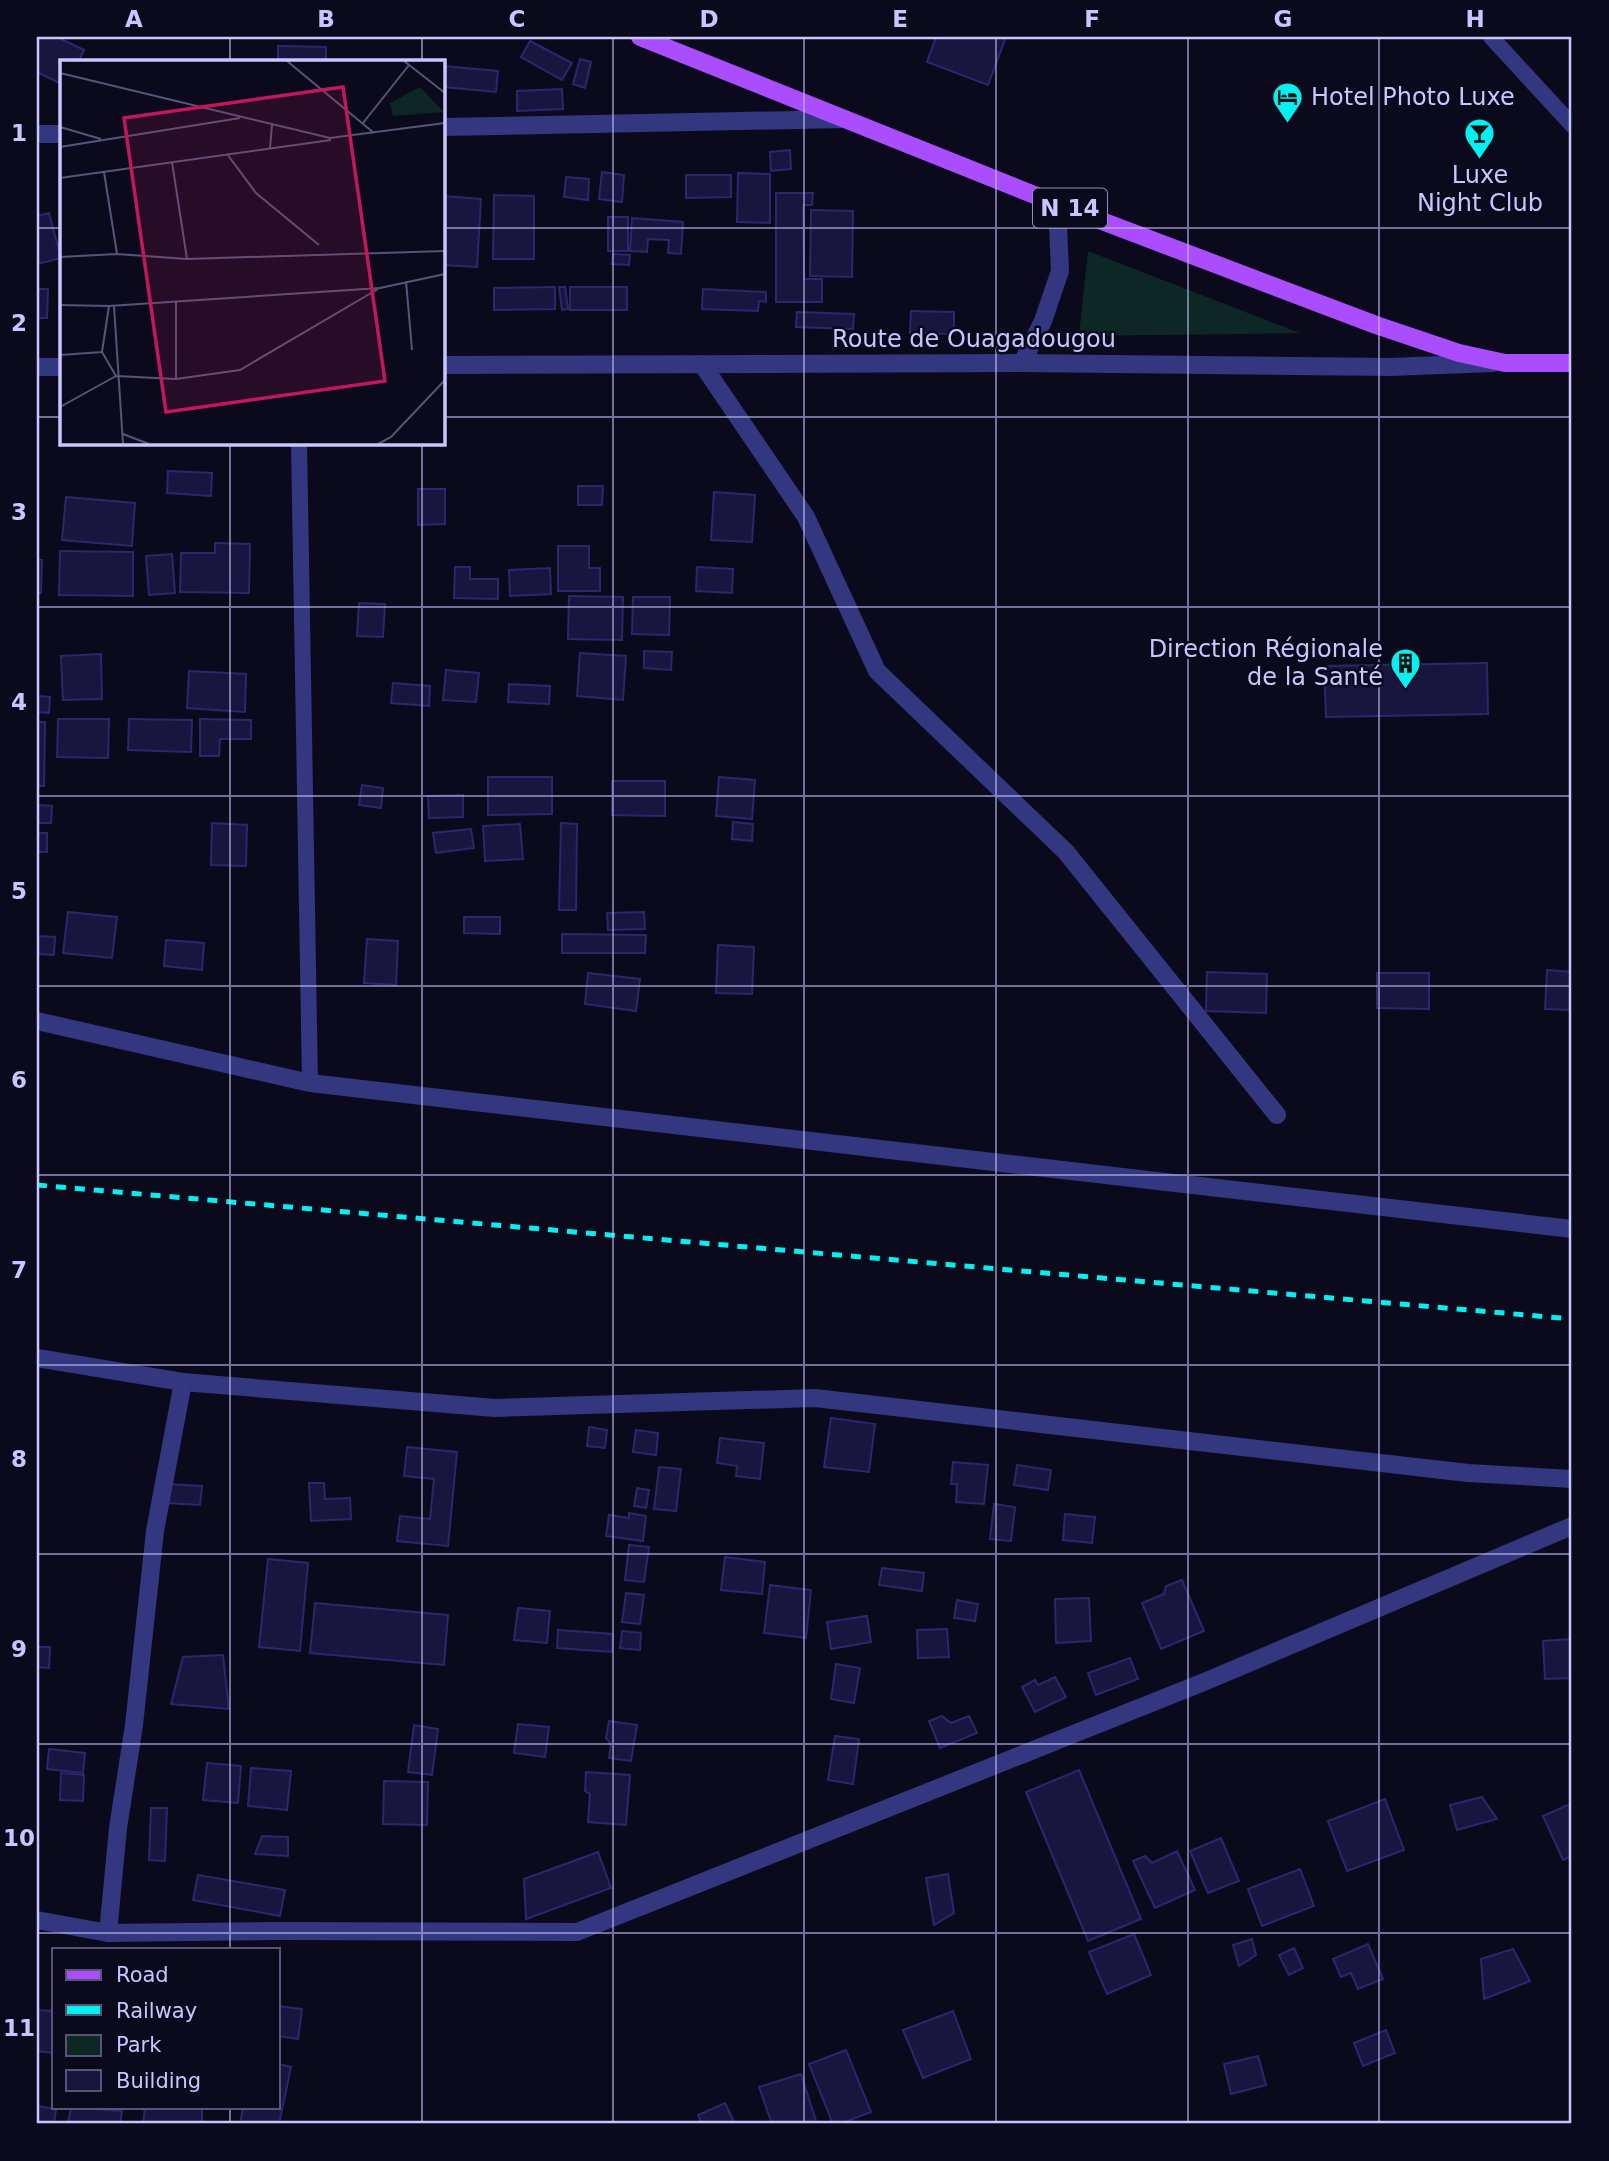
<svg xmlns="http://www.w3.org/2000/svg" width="1609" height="2161" font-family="'DejaVu Sans',sans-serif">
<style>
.green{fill:#0d2724}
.building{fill:#19153f;stroke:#2c266d;stroke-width:2}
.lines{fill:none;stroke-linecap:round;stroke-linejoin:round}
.service{stroke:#32377f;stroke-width:16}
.minor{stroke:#32377f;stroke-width:18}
.primary{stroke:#a94dff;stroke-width:18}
.rail{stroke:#00f1ef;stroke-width:5;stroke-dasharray:10 9;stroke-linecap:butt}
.grid{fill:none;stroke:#c7c6ff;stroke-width:2;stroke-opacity:0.55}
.labels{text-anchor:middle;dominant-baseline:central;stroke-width:5;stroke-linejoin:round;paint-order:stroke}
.shield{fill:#0b0a1d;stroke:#8f8ebb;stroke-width:2}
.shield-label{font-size:23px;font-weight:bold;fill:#c7c6ff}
.poi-label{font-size:24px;fill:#c7c6ff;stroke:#0b0a1d;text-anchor:start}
.street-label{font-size:24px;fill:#c7c6ff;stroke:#0b0a1d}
.inset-road{fill:none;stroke:#565577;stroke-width:2}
.view{fill:#c2185b;fill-opacity:0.15;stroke:#c2185b;stroke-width:3.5}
.inset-edge{fill:none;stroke:#c7c6ff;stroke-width:3.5}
.neatline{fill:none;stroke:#c7c6ff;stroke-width:2.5}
.grid-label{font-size:23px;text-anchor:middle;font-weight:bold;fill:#c7c6ff}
</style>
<rect width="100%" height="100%" fill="#0b0a1d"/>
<polygon class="green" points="1088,251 1300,333 1079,336"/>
<g class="building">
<polygon points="37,37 57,37 84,50 79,61 61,61 61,84 37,72"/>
<polygon points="936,37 1006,37 988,85 927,62"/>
<polygon points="530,41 572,63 562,80 521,57"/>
<polygon points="278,46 326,47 326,61 278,61"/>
<polygon points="580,59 591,62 585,88 573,84"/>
<polygon points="443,66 498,71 496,92 443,87"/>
<polygon points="562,89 563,109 517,111 517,91"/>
<polygon points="790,150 791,169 771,171 770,152"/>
<polygon points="602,172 624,175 622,202 599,199"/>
<polygon points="738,173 770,174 770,223 737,222"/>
<polygon points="686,175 731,175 731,197 686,198"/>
<polygon points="566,177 589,179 588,200 564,197"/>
<polygon points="776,193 813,193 812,205 803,205 804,279 822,279 822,302 776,302"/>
<polygon points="494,195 534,196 534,259 493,259"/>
<polygon points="443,196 481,199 477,267 443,265"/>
<polygon points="811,210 853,211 852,277 810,276"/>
<polygon points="49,213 61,258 37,264 37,216"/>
<rect x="608" y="217" width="20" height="34"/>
<polygon points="632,218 683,222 681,254 668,253 669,240 648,239 647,252 630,251"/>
<polygon points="613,254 630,255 629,265 612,264"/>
<polygon points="555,287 555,309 494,310 494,288"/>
<polygon points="559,287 565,287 568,309 562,310"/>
<rect x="570" y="287" width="57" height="23"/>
<polygon points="37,289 48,289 47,318 37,318"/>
<polygon points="703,289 766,292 766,302 759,301 758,311 702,309"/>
<polygon points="911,311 954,312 954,334 910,333"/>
<polygon points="797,312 854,314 853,329 796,327"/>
<polygon points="168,471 212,473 211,496 167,493"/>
<polygon points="578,486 603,486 602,505 578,505"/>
<polygon points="418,489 445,489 445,524 418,525"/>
<polygon points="714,492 755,495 752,542 711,540"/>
<polygon points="66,497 135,503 132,546 62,540"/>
<polygon points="215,543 250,544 249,593 180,592 181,553 215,553"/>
<polygon points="558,546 589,546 589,568 600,568 600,591 558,591"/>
<polygon points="60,551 133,552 133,596 59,595"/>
<polygon points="172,554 175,593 149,595 146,556"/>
<polygon points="37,560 42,560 41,593 37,593"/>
<polygon points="455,567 470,567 470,579 498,579 498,599 454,598"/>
<polygon points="697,567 733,569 732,593 696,591"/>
<polygon points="550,568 551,594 510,596 509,570"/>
<polygon points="569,596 623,597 622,640 568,639"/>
<polygon points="633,597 670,597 669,635 632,634"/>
<polygon points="359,603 385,604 383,637 357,636"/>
<polygon points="644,651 672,652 671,670 644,668"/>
<polygon points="580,653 626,656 623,700 577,696"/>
<polygon points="101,654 102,699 63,700 61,656"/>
<polygon points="1487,663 1488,714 1326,717 1324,666"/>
<polygon points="446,670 479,673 476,702 443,700"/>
<polygon points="189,671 246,674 245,712 187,708"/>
<polygon points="393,683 430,686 429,706 391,703"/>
<polygon points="509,684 550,686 549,704 508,702"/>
<polygon points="37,696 50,697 49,713 37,712"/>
<polygon points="58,719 109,719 108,758 57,757"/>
<polygon points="129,719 192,720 191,752 128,750"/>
<polygon points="200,719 251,720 251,739 220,739 219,756 200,756"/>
<polygon points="37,722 45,722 44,786 37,786"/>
<polygon points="488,777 552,777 552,814 488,815"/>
<polygon points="719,777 755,780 752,819 716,816"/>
<polygon points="612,781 665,781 665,816 612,815"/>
<polygon points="362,785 383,788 381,808 359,805"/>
<polygon points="463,795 463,817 429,818 428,796"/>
<polygon points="37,805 52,806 51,823 37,823"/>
<polygon points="733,822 753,824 752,841 732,839"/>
<polygon points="212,823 247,825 246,866 211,865"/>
<polygon points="561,823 577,824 576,910 559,910"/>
<polygon points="520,824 523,859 485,861 483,826"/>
<polygon points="471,829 474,848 436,853 433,833"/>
<rect x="37" y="833" width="10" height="19"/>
<polygon points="68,912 117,917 112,958 63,953"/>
<polygon points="644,912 645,929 608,930 607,913"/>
<polygon points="464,917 500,917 500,934 464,933"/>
<polygon points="562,934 646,935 645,953 562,953"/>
<polygon points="37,936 55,937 54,955 37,954"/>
<polygon points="367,939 398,941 396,985 364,983"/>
<polygon points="166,940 204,943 202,970 164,966"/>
<polygon points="718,945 754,947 752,994 716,993"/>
<polygon points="1547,970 1572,972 1572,1010 1545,1009"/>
<polygon points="1207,972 1267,974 1266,1013 1206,1011"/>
<polygon points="588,973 640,979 636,1011 585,1004"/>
<polygon points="1377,973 1429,973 1429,1009 1377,1008"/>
<polygon points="831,1418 875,1424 869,1472 824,1467"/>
<polygon points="589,1427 607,1430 605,1448 587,1446"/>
<polygon points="636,1430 658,1433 656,1455 633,1452"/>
<polygon points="720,1438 764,1443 760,1479 736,1476 737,1466 717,1463"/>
<polygon points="407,1447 457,1452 448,1546 397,1541 400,1516 430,1519 434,1479 404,1476"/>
<polygon points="953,1462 988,1465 984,1504 956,1502 957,1484 951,1484"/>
<polygon points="1017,1465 1051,1470 1048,1490 1014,1485"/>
<polygon points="659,1467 681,1469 676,1511 654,1509"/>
<polygon points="309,1483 324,1483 325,1499 350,1498 351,1519 311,1521"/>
<polygon points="167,1484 202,1486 200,1505 166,1503"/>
<polygon points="637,1488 649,1490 646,1508 634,1506"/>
<polygon points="994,1504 1015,1507 1011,1541 990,1539"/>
<polygon points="629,1513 646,1516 643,1541 606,1536 609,1515 629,1518"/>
<polygon points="1065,1514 1095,1517 1092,1543 1063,1540"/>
<polygon points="629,1545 649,1547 644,1582 625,1580"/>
<polygon points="725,1557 765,1562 762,1594 721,1590"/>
<polygon points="268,1559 308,1563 300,1651 259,1647"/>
<polygon points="882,1568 924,1573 922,1591 879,1585"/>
<polygon points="1182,1580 1204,1631 1161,1649 1142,1603 1164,1594 1166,1586"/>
<polygon points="770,1585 811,1590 806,1638 764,1633"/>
<polygon points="626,1593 644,1595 640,1624 622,1622"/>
<polygon points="1089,1598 1091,1641 1056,1643 1055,1599"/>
<polygon points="957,1600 978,1604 975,1621 954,1618"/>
<polygon points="315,1603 448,1615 444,1665 310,1653"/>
<polygon points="518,1608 550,1611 547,1643 514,1640"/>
<polygon points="867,1616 871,1642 831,1649 827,1622"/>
<polygon points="947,1629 949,1657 918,1658 917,1630"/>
<polygon points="558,1630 613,1634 612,1652 557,1648"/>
<polygon points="622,1631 641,1633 640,1650 620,1648"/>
<polygon points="1572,1639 1572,1678 1545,1679 1543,1641"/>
<polygon points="37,1647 50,1647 49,1668 37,1667"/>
<polygon points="223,1655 229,1709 171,1704 183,1657"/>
<polygon points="1130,1658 1138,1679 1096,1695 1088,1673"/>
<polygon points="836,1664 860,1668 854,1703 831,1699"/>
<polygon points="1055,1677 1066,1697 1035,1712 1022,1687 1035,1680 1038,1685"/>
<polygon points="942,1716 951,1723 969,1716 977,1733 940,1748 929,1721"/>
<polygon points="609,1721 637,1725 631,1761 609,1758 611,1744 606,1738"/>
<polygon points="518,1724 549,1727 545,1757 514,1753"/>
<polygon points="414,1725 438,1729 432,1775 408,1772"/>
<polygon points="835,1736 859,1739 853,1784 828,1780"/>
<polygon points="49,1749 85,1753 83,1773 47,1769"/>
<polygon points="207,1763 241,1766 238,1803 203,1800"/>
<polygon points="251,1768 291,1771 287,1810 248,1806"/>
<polygon points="1079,1770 1141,1919 1088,1941 1026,1792"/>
<polygon points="586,1772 630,1775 626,1825 588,1822 590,1794 585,1791"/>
<polygon points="61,1773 84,1775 83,1801 60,1800"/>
<polygon points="384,1781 428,1782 427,1825 383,1824"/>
<polygon points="1482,1797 1497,1819 1457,1830 1450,1805"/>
<polygon points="1385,1799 1404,1850 1347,1871 1328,1821"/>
<polygon points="1572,1803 1572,1856 1563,1860 1543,1816"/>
<polygon points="151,1808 167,1808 165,1861 149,1860"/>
<polygon points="262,1836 288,1837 288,1856 255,1854"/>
<polygon points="1221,1838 1239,1881 1208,1893 1190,1851"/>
<polygon points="1177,1851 1195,1890 1155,1908 1133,1861 1145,1856 1152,1863"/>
<polygon points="598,1852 611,1888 526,1919 524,1879"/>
<polygon points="1300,1869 1314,1906 1262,1926 1248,1889"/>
<polygon points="948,1874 954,1913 934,1925 926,1878"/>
<polygon points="198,1875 285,1890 280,1916 193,1900"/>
<polygon points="1134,1934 1151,1975 1107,1994 1089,1952"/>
<polygon points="1252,1939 1256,1955 1239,1966 1233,1945"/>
<polygon points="1368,1944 1383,1979 1358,1989 1351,1973 1341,1977 1333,1959"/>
<polygon points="1294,1948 1303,1968 1289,1975 1279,1955"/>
<polygon points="1513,1949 1530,1981 1484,1999 1481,1959"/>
<polygon points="278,2006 302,2009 298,2039 278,2036"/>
<polygon points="37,2010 54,2011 54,2053 37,2051"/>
<polygon points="953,2011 971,2059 923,2078 903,2030"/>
<polygon points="1386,2030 1395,2053 1363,2066 1354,2043"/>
<polygon points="846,2050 871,2112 840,2124 833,2124 809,2064"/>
<polygon points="1258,2056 1266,2085 1231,2094 1224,2064"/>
<polygon points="278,2064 291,2067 279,2124 240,2124 243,2107 278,2107"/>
<polygon points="801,2074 817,2124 772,2124 759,2087"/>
<polygon points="725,2103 735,2124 702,2124 698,2115"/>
<polygon points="37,2106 56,2109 54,2124 37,2124"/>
<polygon points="71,2107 122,2111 120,2124 68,2124"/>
<polygon points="145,2107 202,2107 202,2124 143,2124"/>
</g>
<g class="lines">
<g class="service">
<polyline points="1491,37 1572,125"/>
<polyline points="299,443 310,1083"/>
</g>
<g class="minor">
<polyline points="443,127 845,119"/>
<polyline points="37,134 61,134"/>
<polyline points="1022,363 1043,321 1060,271 1057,204"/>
<polyline points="702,364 806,517 877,671 1066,852 1277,1115"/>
<polyline points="443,365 1022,363 1390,367 1493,363"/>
<polyline points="37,367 61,367"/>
<polyline points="37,1021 310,1083 1572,1229"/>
<polyline points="37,1358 183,1382 495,1408 815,1398 1468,1473 1572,1479"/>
<polyline points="37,1920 108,1933 280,1931 577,1932 1204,1682 1572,1526"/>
<polyline points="108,1933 118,1828 134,1725 155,1531 183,1382"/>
</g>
<polyline class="primary" points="640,37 1057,204 1376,325 1459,353 1505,363 1572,363"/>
<polyline class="rail" points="37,1185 1572,1319"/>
</g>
<path class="grid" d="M230,37V61M422,37V61M613,37V2124M804,37V2124M996,37V2124M1188,37V2124M1379,37V2124M37,228H61M443,228H1572M37,417H61M443,417H1572M230,443V1949M422,443V2124M37,607H1572M37,796H1572M37,986H1572M37,1175H1572M37,1365H1572M37,1554H1572M37,1744H1572M37,1933H1572M230,2107V2124"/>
<defs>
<symbol id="hotel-pin" viewBox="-11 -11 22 30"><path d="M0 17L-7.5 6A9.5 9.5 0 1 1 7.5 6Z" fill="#00f1ef" stroke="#0b0a1d"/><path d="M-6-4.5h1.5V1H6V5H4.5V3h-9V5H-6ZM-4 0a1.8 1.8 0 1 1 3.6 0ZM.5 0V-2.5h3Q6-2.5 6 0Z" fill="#111"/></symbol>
<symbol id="bar-pin" viewBox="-11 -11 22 30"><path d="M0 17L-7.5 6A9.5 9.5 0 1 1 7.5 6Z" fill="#00f1ef" stroke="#0b0a1d"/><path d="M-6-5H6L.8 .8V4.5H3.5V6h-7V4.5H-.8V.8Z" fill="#111"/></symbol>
<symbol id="building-pin" viewBox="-11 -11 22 30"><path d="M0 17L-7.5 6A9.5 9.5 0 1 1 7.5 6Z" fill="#00f1ef" stroke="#0b0a1d"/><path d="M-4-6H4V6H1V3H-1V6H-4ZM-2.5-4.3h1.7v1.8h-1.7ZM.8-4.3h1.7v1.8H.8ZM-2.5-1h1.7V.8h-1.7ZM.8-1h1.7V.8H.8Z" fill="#111"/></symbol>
</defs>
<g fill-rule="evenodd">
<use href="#hotel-pin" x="1270" y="80" width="35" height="47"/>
<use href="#bar-pin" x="1462" y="116" width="35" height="47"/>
<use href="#building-pin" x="1388" y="646" width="35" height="47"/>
</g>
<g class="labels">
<rect class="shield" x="1033" y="188.5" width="74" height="39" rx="5"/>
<g class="shield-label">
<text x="1070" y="208">N 14</text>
</g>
<g class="poi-label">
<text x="1311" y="97">Hotel Photo Luxe</text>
<text x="1480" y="175" text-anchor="middle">Luxe<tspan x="1480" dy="28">Night Club</tspan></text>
<text x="1383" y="649" text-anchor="end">Direction Régionale<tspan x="1383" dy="28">de la Santé</tspan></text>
</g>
<g class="street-label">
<text x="974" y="339">Route de Ouagadougou</text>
</g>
</g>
<g transform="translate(60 60)">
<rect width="385" height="385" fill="#0b0a1d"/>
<path d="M360,27L384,52L333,56L330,43Z" fill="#0d2724"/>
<path class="inset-road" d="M227,1L314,73M344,1L385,33M0,13L270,78L385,63M303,63L349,5M0,67L41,79M0,87L180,58M210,88L212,65M167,94L196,133L259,185M112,102L127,199M44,112L57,194M0,118L271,80M0,197L57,194L127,199L385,191M346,221L352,290M116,242V319M0,245L49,246L320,228L385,214M54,246L63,384M42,292L49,246M0,295L42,292L56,316L116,319L180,310L318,229M0,347L56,316M63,374L89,384M318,384L331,377L385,320"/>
<path class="view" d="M283,27L325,321L106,352L64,58Z"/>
<rect width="385" height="385" class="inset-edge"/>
</g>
<rect width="1609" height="2161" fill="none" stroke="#0b0a1d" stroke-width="77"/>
<rect x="52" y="1948" width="228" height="161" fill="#0b0a1d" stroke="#565577" stroke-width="2"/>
<rect x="66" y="1970" width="35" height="10" fill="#a94dff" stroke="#565577" stroke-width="2"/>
<text x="116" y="1982" font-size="21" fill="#c7c6ff">Road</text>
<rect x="66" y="2005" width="35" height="10" fill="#00f1ef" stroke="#565577" stroke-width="2"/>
<text x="116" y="2018" font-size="21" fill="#c7c6ff">Railway</text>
<rect x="66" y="2035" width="35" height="21" fill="#0d2724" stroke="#565577" stroke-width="2"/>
<text x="116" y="2052" font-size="21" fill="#c7c6ff">Park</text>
<rect x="66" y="2070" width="35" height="21" fill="#19153f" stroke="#565577" stroke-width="2"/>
<text x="116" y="2088" font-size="21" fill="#c7c6ff">Building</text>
<rect x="38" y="38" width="1532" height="2084" class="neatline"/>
<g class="grid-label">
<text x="134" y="27">A</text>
<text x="326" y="27">B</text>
<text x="517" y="27">C</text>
<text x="709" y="27">D</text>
<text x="900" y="27">E</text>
<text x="1092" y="27">F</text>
<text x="1283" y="27">G</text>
<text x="1475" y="27">H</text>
<text x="19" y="141">1</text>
<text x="19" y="331">2</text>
<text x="19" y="520">3</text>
<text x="19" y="710">4</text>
<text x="19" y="899">5</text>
<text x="19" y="1088">6</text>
<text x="19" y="1278">7</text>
<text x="19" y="1467">8</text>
<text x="19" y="1657">9</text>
<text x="19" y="1846">10</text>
<text x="19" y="2036">11</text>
</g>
</svg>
